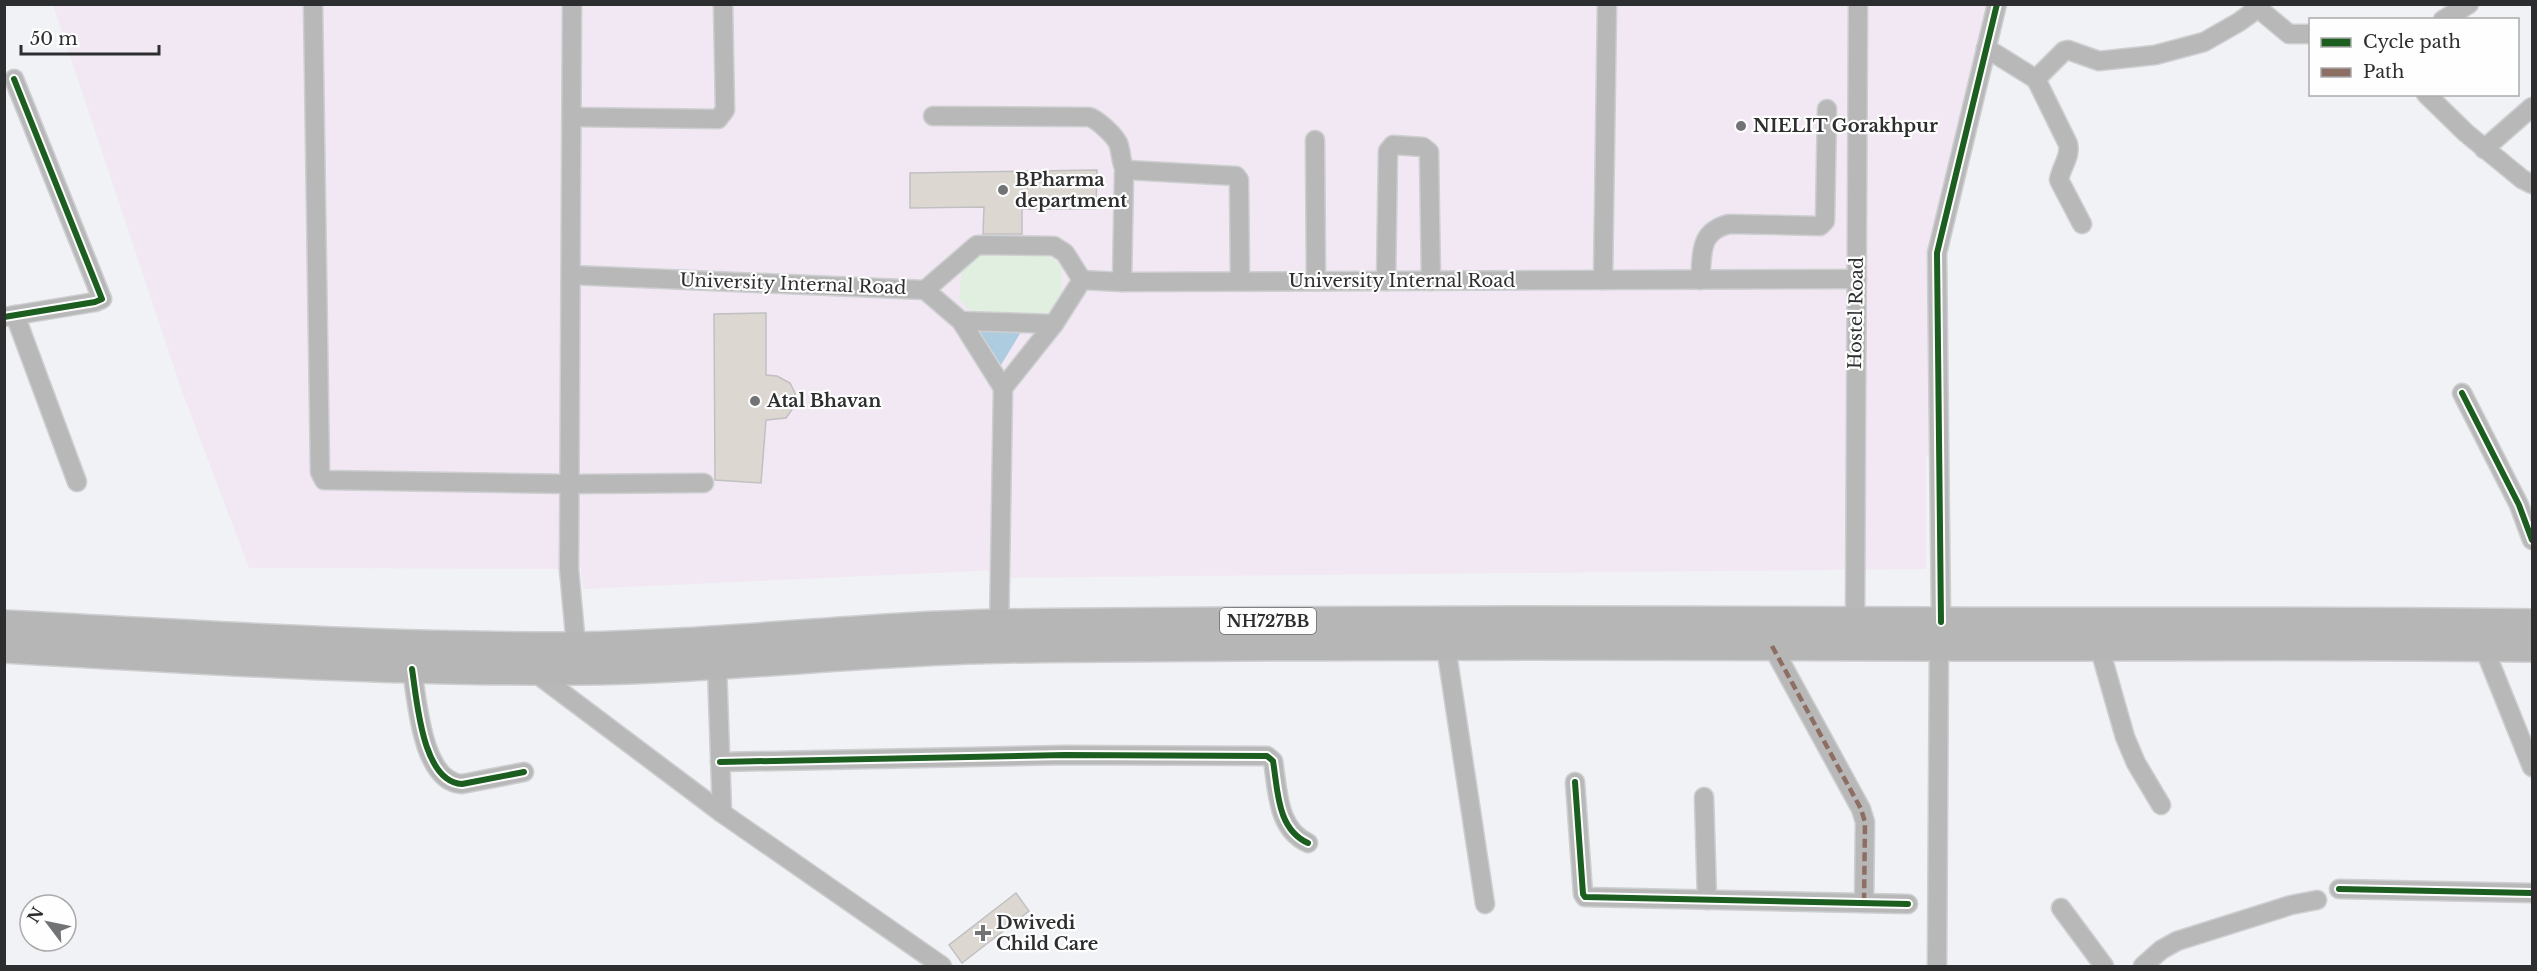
<svg xmlns="http://www.w3.org/2000/svg" width="2537" height="971" font-family="'Libre Baskerville',serif">
<style>
.education{fill:#f2e8f3}
.green{fill:#e0efdf}
.water{fill:#adcce0}
.building{fill:#ddd7d2;stroke:#c0c0c1;stroke-width:1.5}
.lines{fill:none;stroke-linecap:round;stroke-linejoin:round}
.minor-casing{stroke:#cecfd1;stroke-width:21}
.highway-casing{stroke:#cecfd1;stroke-width:30}
.minor{stroke:#b9b8b9;stroke-width:18}
.highway{stroke:#b6b6b7;stroke-width:27}
.quiet{stroke:#8d6e63;stroke-width:4.5;stroke-dasharray:9 4.5;stroke-linecap:butt}
.cycleway-casing{stroke:#fefefe;stroke-width:10}
.cycleway{stroke:#1b5e20;stroke-width:6}
.poi-dot{fill:#717374;stroke:#fefefe;stroke-width:2}
.labels{text-anchor:middle;dominant-baseline:central;stroke-width:4.5;stroke-linejoin:round;paint-order:stroke}
.shield{fill:#fefefe;stroke:#6c6c6d;stroke-width:1.5}
.shield-label{font-size:16px;font-weight:bold;fill:#2d2e2f}
.poi-label{font-size:18px;font-weight:bold;fill:#2d2e2f;stroke:#fefefe;text-anchor:start}
.street-label{font-size:18px;fill:#2d2e2f;stroke:#fefefe}
</style>
<rect width="100%" height="100%" fill="#f0f2f5"/>
<polygon class="education" points="53,5 2003,5 1944,251 1939,459 1926,456 1926,569 999,578 1001,570 583,589 581,569 249,568 182,391"/>
<polygon class="green" points="1039,248 1062,265 1062,301 1045,319 973,315 959,299 962,267 982,250"/>
<polygon class="water" points="980,332 1021,332 1001,365"/>
<g class="building">
<polygon points="1097,170 1096,209 1022,209 1022,234 983,234 984,207 910,208 910,173"/>
<polygon points="766,313 766,375 777,376 790,383 795,393 796,404 786,418 766,420 761,483 715,480 714,314"/>
<polygon points="1016,893 1029,911 962,963 949,945"/>
</g>
<g class="lines">
<defs>
<g id="minor">
<polyline points="313,4 320,472 324,480 570,484 704,483"/>
<polyline points="572,4 569,569 576,646"/>
<polyline points="2253,4 2289,34 2310,34"/>
<polyline points="2443,20 2469,4"/>
<polyline points="1986,48 2036,79 2064,51 2068,50 2099,61 2155,55 2204,42 2239,22 2257,9"/>
<path d="M2036,79L2068,144C2071,157 2061,167 2059,180L2082,224"/>
<polyline points="2426,94 2466,133 2522,179 2532,184"/>
<path d="M933,116L1089,117C1097,119 1114,135 1118,143C1122,153 1120,162 1126,172"/>
<polyline points="572,117 718,119 725,110 723,4"/>
<polyline points="1315,140 1316,281"/>
<polyline points="2484,149 2532,107"/>
<polyline points="571,275 925,290 961,321 1003,388 999,635"/>
<polyline points="1082,280 1122,282 1857,279"/>
<polyline points="1603,280 1607,4"/>
<path d="M1700,280C1703,253 1698,232 1729,224L1820,226L1825,221L1827,109"/>
<polyline points="1386,281 1388,151 1393,145 1423,147 1429,152 1431,281"/>
<polyline points="1122,282 1124,174 1127,170 1236,176 1239,180 1240,281"/>
<polyline points="925,290 977,245 1054,246 1065,253 1082,280"/>
<polyline points="15,315 77,482"/>
<polyline points="4,317 95,302 102,299 14,79"/>
<polyline points="961,321 1054,324"/>
<polyline points="1003,388 1054,324 1082,280"/>
<polyline points="2462,393 2519,505 2532,540"/>
<polyline points="1941,622 1937,253 1997,4"/>
<polyline points="1855,630 1858,4"/>
<polyline points="2480,638 2532,767"/>
<polyline points="1772,646 1861,809 1865,822 1864,903"/>
<polyline points="2099,646 2125,737 2136,763 2161,805"/>
<polyline points="1446,647 1485,904"/>
<polyline points="717,666 722,813"/>
<path d="M412,669C417,700 422,782 462,784L524,772"/>
<polyline points="533,671 722,813 942,966"/>
<path d="M720,762L1065,755L1267,756L1273,761C1278,791 1277,829 1308,843"/>
<polyline points="1575,782 1583,894 1585,897 1908,904"/>
<polyline points="1704,797 1707,900"/>
<polyline points="2339,889 2532,893"/>
<polyline points="2061,908 2104,966"/>
<polyline points="1937,966 1939,646"/>
<polyline points="2143,966 2161,950 2177,941 2291,905 2317,900"/>
</g>
<g id="highway">
<path d="M4,624C195,634 385,647 576,646C720,644 863,625 1007,623C1317,619 1626,620 1935,621C2134,622 2333,620 2532,623"/>
<path d="M4,649C195,660 385,672 576,671C720,670 863,651 1007,649C1329,645 1651,646 1973,647C2160,647 2346,645 2532,648"/>
</g>
</defs>
<use href="#minor" class="minor-casing"/>
<use href="#highway" class="highway-casing"/>
<use href="#minor" class="minor"/>
<use href="#highway" class="highway"/>
<polyline class="quiet" points="1772,646 1861,809 1865,822 1864,903"/>
<defs>
<g id="cycleway">
<polyline points="4,317 95,302 102,299 14,79"/>
<polyline points="2462,393 2519,505 2532,540"/>
<polyline points="1941,622 1937,253 1997,4"/>
<path d="M412,669C417,700 422,782 462,784L524,772"/>
<path d="M720,762L1065,755L1267,756L1273,761C1278,791 1277,829 1308,843"/>
<polyline points="1575,782 1583,894 1585,897 1908,904"/>
<polyline points="2339,889 2532,893"/>
</g>
</defs>
<use href="#cycleway" class="cycleway-casing"/>
<use href="#cycleway" class="cycleway"/>
</g>
<g class="poi-dot">
<circle cx="1741" cy="126" r="6"/>
<circle cx="1003" cy="190" r="6"/>
<circle cx="755" cy="401" r="6"/>
<path d="M980 924h6v6h6v6h-6v6h-6v-6h-6v-6h6z"/>
</g>
<g class="labels">
<rect class="shield" x="1220" y="608" width="96" height="26" rx="4.5"/>
<g class="shield-label">
<text x="1268" y="621">NH727BB</text>
</g>
<g class="poi-label">
<text x="1753" y="126">NIELIT Gorakhpur</text>
<text x="1015" y="180">BPharma<tspan x="1015" dy="21">department</tspan></text>
<text x="767" y="401">Atal Bhavan</text>
<text x="996" y="923">Dwivedi<tspan x="996" dy="21">Child Care</tspan></text>
</g>
<g class="street-label">
<text x="1402" y="281">University Internal Road</text>
<text transform="translate(793 284) rotate(2)">University Internal Road</text>
<text transform="translate(1856 313) rotate(-89)">Hostel Road</text>
</g>
</g>
<rect width="2537" height="971" fill="none" stroke="#2d2e2f" stroke-width="12"/>
<rect x="2309" y="18" width="210" height="78" fill="#fefefe" stroke="#aaabab" stroke-width="1.5"/>
<rect x="2321" y="38" width="30" height="9" fill="#1b5e20" stroke="#aaabab" stroke-width="1.5"/>
<text x="2363" y="48" font-size="18" fill="#2d2e2f">Cycle path</text>
<rect x="2321" y="68" width="30" height="9" fill="#8d6e63" stroke="#aaabab" stroke-width="1.5"/>
<text x="2363" y="78" font-size="18" fill="#2d2e2f">Path</text>
<g transform="translate(48 923) rotate(302)"><circle r="28" fill="#fefefe" stroke="#aaabab" stroke-width="1.5"/>
<path d="M0-4.5L10 22L0 15L-10 22Z" fill="#717374"/>
<text y="-9" font-size="16" font-weight="bold" text-anchor="middle" fill="#2d2e2f">N</text>
</g>
<path d="M21 45v9h138v-9" fill="none" stroke="#2d2e2f" stroke-width="3"/>
<text x="30" y="45" font-size="18" fill="#2d2e2f" stroke="#fefefe" stroke-width="4.5" paint-order="stroke">50 m</text>
</svg>
